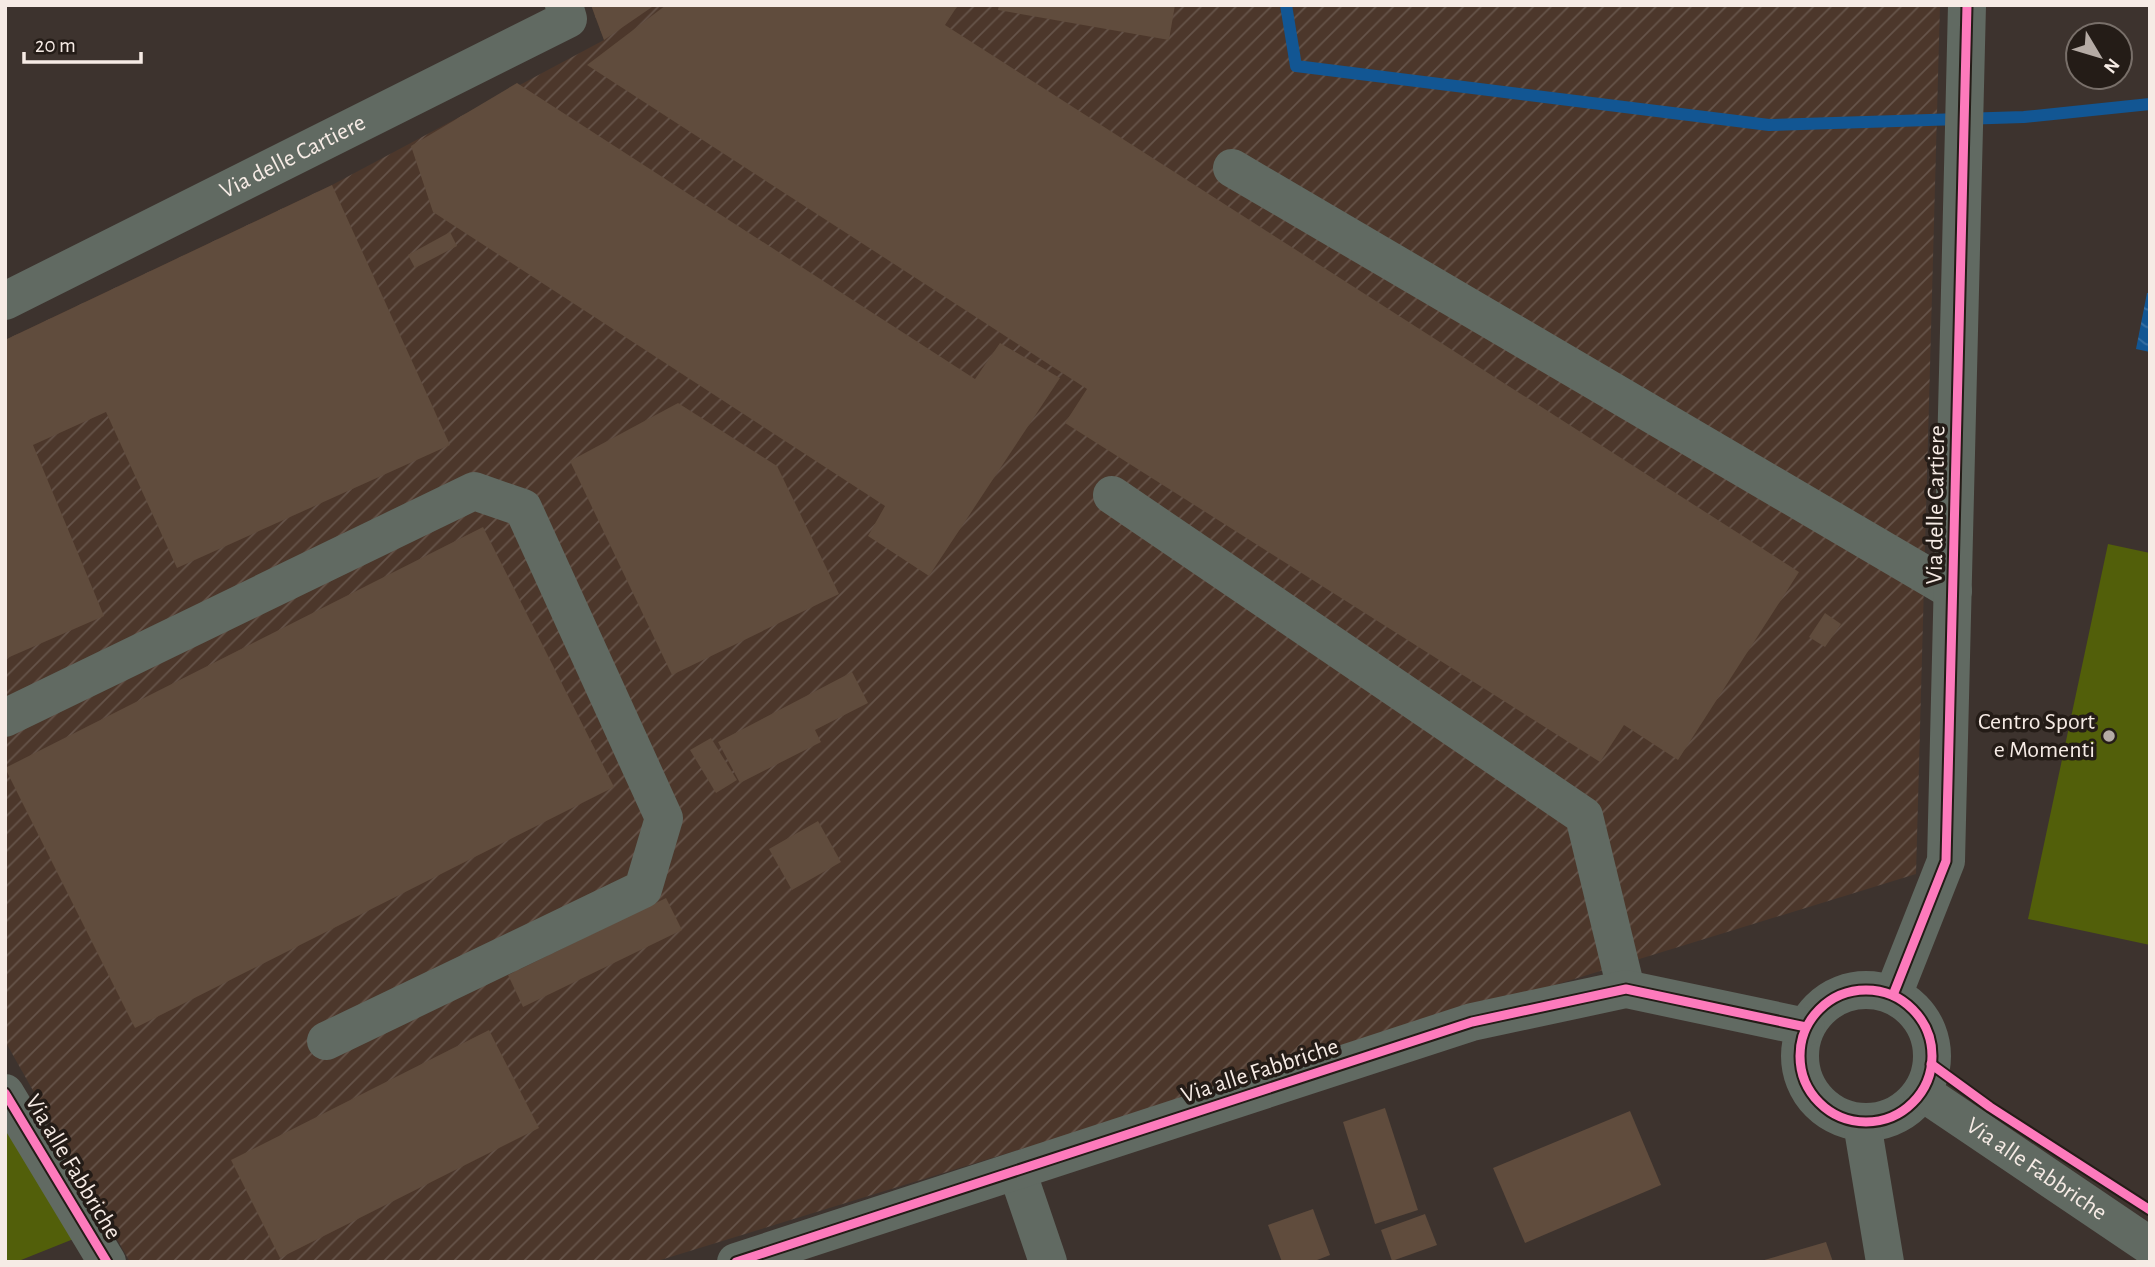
<svg xmlns="http://www.w3.org/2000/svg" width="2155" height="1267" font-family="'Alegreya Sans',sans-serif">
<style>
.industrial{fill:url(#industrial-furrows)}
.grass{fill:#525f0a}
.water{fill:url(#water-waves)}
.lines{fill:none;stroke-linecap:round;stroke-linejoin:round}
.stream{stroke:#125693;stroke-width:12}
.building{fill:#604c3d}
.minor{stroke:#616a62;stroke-width:38}
.cycleway-casing{stroke:#241c17;stroke-width:13}
.cycleway{stroke:#fd7abc;stroke-width:9}
.poi-dot{fill:#b5aba5;stroke:#241c17;stroke-width:2.5}
.labels{text-anchor:middle;dominant-baseline:central;stroke-width:7;stroke-linejoin:round;paint-order:stroke}
.street-label{font-size:24px;fill:#f6ebe5;stroke:#241c17}
.poi-label{font-size:24px;fill:#f6ebe5;stroke:#241c17;text-anchor:end}
</style>
<defs>
<pattern id="industrial-furrows" width="10" height="10" patternUnits="userSpaceOnUse" patternTransform="scale(1.75)"><rect width="10" height="10" fill="#4c372b"/><path d="M-1 1l2-2M0 10L10 0M9 11l2-2" fill="none" stroke="#66544a"/></pattern>
<pattern id="water-waves" width="16" height="10" patternUnits="userSpaceOnUse" patternTransform="scale(1.75)"><rect width="16" height="10" fill="#125693"/><path d="M0 5q4-4 8 0t8 0" fill="none" stroke="#356ea2"/></pattern>
</defs>
<rect width="100%" height="100%" fill="#3d332e"/>
<polygon class="industrial" points="591,5 1940,5 1916,874 654,1262 130,1262 5,1041 5,340 332,185 604,40"/>
<g class="grass">
<polygon points="2108,544 2150,553 2150,945 2028,919"/>
<polygon points="5,1123 76,1238 16,1262 5,1262"/>
</g>
<polygon class="water" points="2147,293 2150,294 2150,352 2136,349"/>
<g class="lines">
<polyline class="stream" points="1286,5 1296,66 1769,125 2024,117 2150,104"/>
</g>
<g class="building">
<polygon points="591,5 655,5 604,40"/>
<polygon points="666,5 958,5 945,25 1799,572 1678,760 1624,725 1600,762 1065,423 1087,389 587,65"/>
<polygon points="999,5 1175,5 1169,40 998,10"/>
<polygon points="517,83 975,379 1000,343 1060,378 929,576 868,536 885,506 433,212 411,146"/>
<polygon points="332,185 450,445 177,568 106,412 33,445 104,616 5,659 5,340"/>
<polygon points="450,232 457,246 415,268 408,255"/>
<polygon points="678,403 777,466 839,594 672,675 570,461"/>
<polygon points="483,527 614,787 135,1028 5,768"/>
<polygon points="1825,613 1841,624 1825,647 1809,637"/>
<polygon points="852,672 868,703 815,730 821,742 740,783 718,742"/>
<polygon points="711,738 737,780 716,793 690,750"/>
<polygon points="818,821 841,862 792,890 769,849"/>
<polygon points="666,898 682,930 523,1007 508,975"/>
<polygon points="489,1030 539,1128 280,1258 231,1160"/>
<polygon points="1385,1108 1418,1210 1375,1224 1343,1122"/>
<polygon points="1630,1111 1661,1185 1525,1243 1493,1168"/>
<polygon points="1313,1209 1330,1255 1312,1262 1282,1262 1268,1225"/>
<polygon points="1425,1214 1437,1245 1392,1261 1381,1230"/>
<polygon points="1826,1242 1833,1262 1762,1262 1761,1261"/>
</g>
<g class="lines">
<g class="minor">
<polyline points="1232,168 1953,591"/>
<path id="s1" d="M5,301L568,19L564,5"/>
<polyline points="1112,495 1584,816 1626,989"/>
<polyline points="5,718 474,491 523,508 664,818 643,889 326,1041"/>
<circle cx="1866" cy="1056" r="66"/>
<polyline points="1893,995 1946,861 1967,5"/>
<path id="s2" d="M1922,1092L2150,1246"/>
<polyline points="5,1093 107,1262"/>
<polyline points="1862,1123 1885,1262"/>
<polyline points="1017,1171 1048,1262"/>
<polyline points="736,1262 1472,1022 1626,989 1806,1027"/>
</g>
<defs>
<g id="cycleway">
<circle cx="1866" cy="1056" r="66"/>
<polyline points="1893,995 1946,861 1967,5"/>
<polyline points="1931,1064 1990,1107 2150,1210"/>
<polyline points="5,1093 107,1262"/>
<polyline points="736,1262 1472,1022 1626,989 1806,1027"/>
</g>
</defs>
<use href="#cycleway" class="cycleway-casing"/>
<use href="#cycleway" class="cycleway"/>
</g>
<circle class="poi-dot" cx="2109" cy="736" r="7"/>
<g class="labels">
<g class="street-label">
<text stroke="none"><textPath href="#s1" startOffset="322">Via delle Cartiere</textPath></text>
<text transform="translate(1936 505) rotate(-89)">Via delle Cartiere</text>
<text transform="translate(1260 1071) rotate(-18)">Via alle Fabbriche</text>
<text transform="translate(73 1167) rotate(59)">Via alle Fabbriche</text>
<text stroke="none"><textPath href="#s2" startOffset="138">Via alle Fabbriche</textPath></text>
</g>
<g class="poi-label">
<text x="2095" y="722">Centro Sport<tspan x="2095" dy="28">e Momenti</tspan></text>
</g>
</g>
<rect width="2155" height="1267" fill="none" stroke="#f6ebe5" stroke-width="14"/>
<g transform="translate(2099 56) rotate(128)"><circle r="33" fill="#241c17" stroke="#786f69" stroke-width="2"/>
<path d="M0-5L12 26L0 18L-12 26Z" fill="#b5aba5"/>
<text y="-10" font-size="19" font-weight="bold" text-anchor="middle" fill="#f6ebe5">N</text>
</g>
<path d="M24 52v10h117v-10" fill="none" stroke="#f6ebe5" stroke-width="3.5"/>
<text x="35" y="52" font-size="21" fill="#f6ebe5" stroke="#241c17" stroke-width="5" paint-order="stroke">20 m</text>
</svg>
